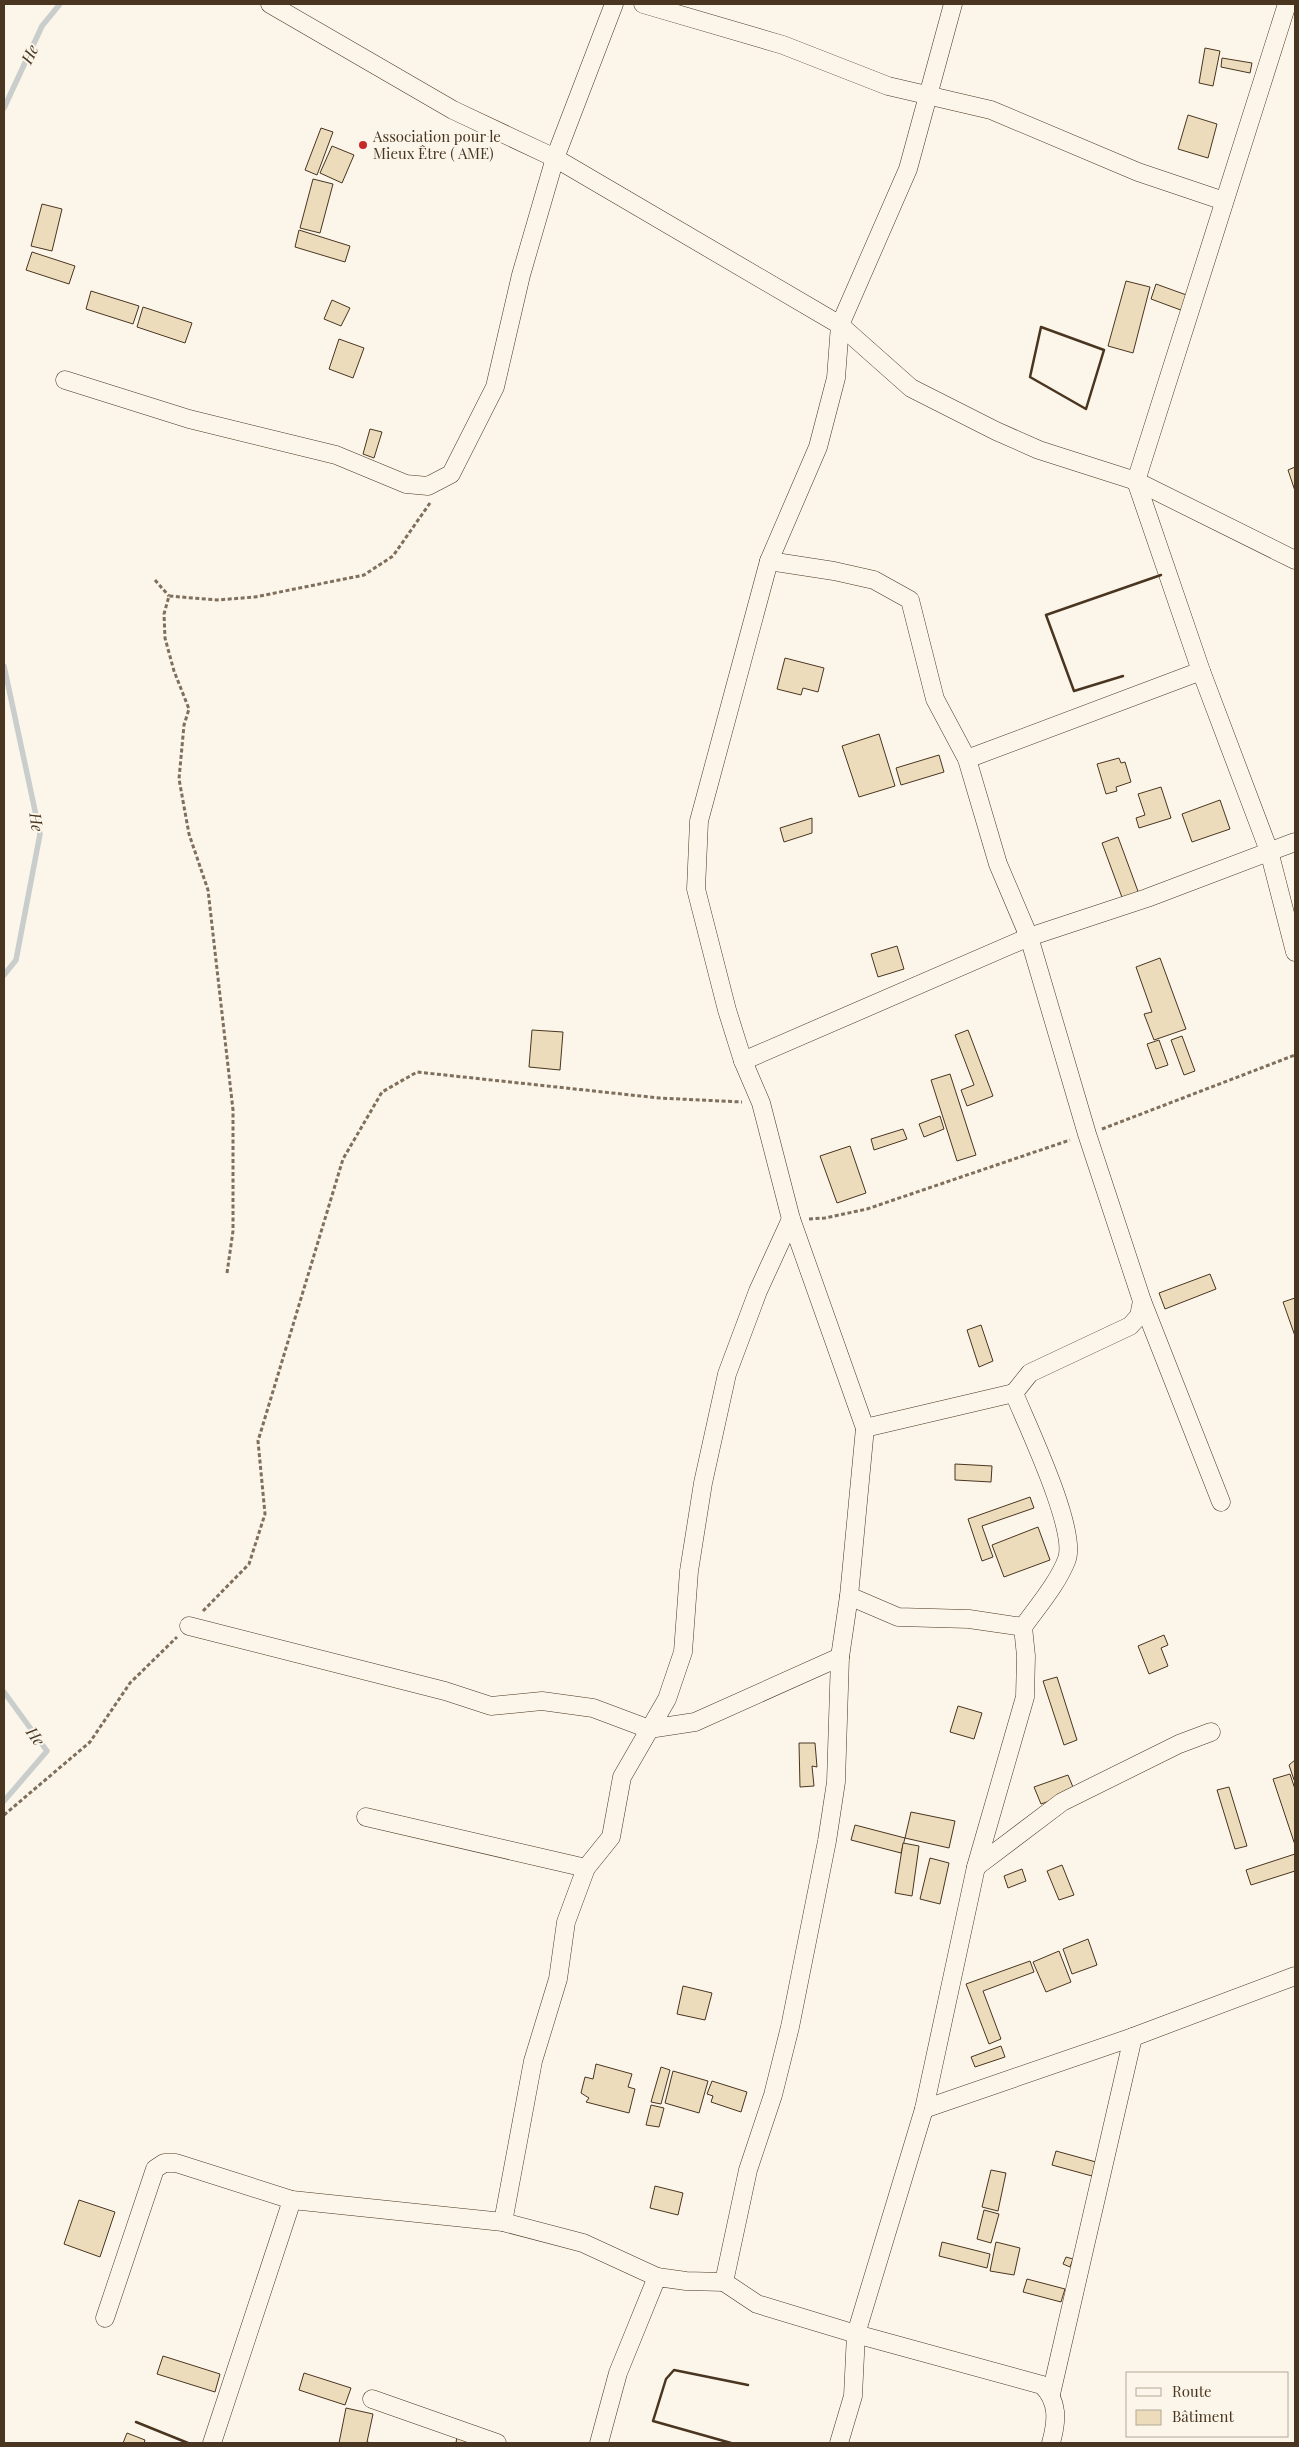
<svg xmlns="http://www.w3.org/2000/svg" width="1299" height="2447" font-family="'Playfair Display',serif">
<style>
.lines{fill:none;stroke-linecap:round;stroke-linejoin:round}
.stream{stroke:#c9cecd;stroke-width:5.5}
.building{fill:#ecdcbc;stroke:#4a3520}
.street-casing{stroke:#4a3520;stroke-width:19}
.path{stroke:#7f6f5c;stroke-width:3;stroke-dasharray:4 2.5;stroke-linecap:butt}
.street{stroke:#fbf6e9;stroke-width:18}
.wall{stroke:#4a3520;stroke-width:2.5}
.poi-dot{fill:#c62828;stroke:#fbf6e9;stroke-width:2}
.labels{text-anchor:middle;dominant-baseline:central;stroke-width:4;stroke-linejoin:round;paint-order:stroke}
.poi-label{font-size:15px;fill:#4a3520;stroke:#fbf6e9;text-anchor:start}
.water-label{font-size:16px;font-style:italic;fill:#4a3520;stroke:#fbf6e9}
</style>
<rect width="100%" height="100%" fill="#fbf6e9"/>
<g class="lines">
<g class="stream">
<polyline points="4,108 42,26 60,4"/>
<polyline points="4,666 40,834 16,960 4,975"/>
<polyline points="4,1692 47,1751 4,1801"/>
</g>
</g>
<g class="building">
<polygon points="1205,48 1220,51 1213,86 1199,83"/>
<polygon points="1222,58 1252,63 1250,73 1221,67"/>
<polygon points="1188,115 1217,124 1208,158 1178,149"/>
<polygon points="321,128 333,132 317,175 305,170"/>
<polygon points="332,146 354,155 342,183 320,173"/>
<polygon points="313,179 333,184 320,233 300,228"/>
<polygon points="42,204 62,209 52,251 31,246"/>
<polygon points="299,230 350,246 345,262 295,247"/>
<polygon points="32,252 75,266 69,284 26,270"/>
<polygon points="1126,281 1150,287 1133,353 1108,346"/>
<polygon points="1156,284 1192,297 1186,312 1151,299"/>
<polygon points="91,291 139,306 133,324 86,309"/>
<polygon points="332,300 350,308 341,326 324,319"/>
<polygon points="143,307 192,323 185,343 137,327"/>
<polygon points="339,339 364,348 353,378 329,369"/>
<polygon points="370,429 382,432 374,458 363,454"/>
<polygon points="1295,467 1295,491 1288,470"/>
<polygon points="785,658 824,668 818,692 803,688 801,695 777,689"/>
<polygon points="879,734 895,786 859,797 842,746"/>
<polygon points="939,755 944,772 901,785 896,768"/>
<polygon points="1119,758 1121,763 1125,762 1131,782 1116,787 1117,791 1106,794 1097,764"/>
<polygon points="1161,787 1171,818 1139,828 1136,818 1145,815 1138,794"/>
<polygon points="1220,800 1230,829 1192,842 1182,814"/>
<polygon points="812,818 812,833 784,842 780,828"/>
<polygon points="1118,837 1139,894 1123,900 1102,843"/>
<polygon points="897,946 904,969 878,977 871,954"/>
<polygon points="1160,958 1186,1029 1154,1040 1144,1014 1152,1012 1136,967"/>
<polygon points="532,1030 563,1032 560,1070 529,1067"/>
<polygon points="968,1030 993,1096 967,1106 961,1090 974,1085 955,1035"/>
<polygon points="1182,1036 1195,1071 1184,1075 1171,1040"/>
<polygon points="1159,1040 1168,1065 1156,1069 1147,1044"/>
<polygon points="950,1074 976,1155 957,1161 931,1080"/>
<polygon points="940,1116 944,1129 924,1137 919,1124"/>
<polygon points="903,1129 907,1139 874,1150 871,1139"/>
<polygon points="850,1146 866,1193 837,1203 820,1156"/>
<polygon points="1210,1274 1216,1289 1165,1309 1159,1293"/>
<polygon points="1295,1298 1295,1336 1283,1302"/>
<polygon points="981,1325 993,1361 979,1367 967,1330"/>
<polygon points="955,1464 992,1466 991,1482 955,1480"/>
<polygon points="1030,1497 1034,1508 982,1526 993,1557 982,1561 968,1519"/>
<polygon points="1038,1527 1050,1560 1004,1577 992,1545"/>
<polygon points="1164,1635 1168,1645 1161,1648 1168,1666 1149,1674 1138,1646"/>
<polygon points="1057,1677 1077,1740 1064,1745 1043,1681"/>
<polygon points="958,1706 982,1713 974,1739 950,1732"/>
<polygon points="799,1743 815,1743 817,1767 812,1766 814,1786 800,1787"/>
<polygon points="1295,1760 1295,1779 1294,1780 1289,1765"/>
<polygon points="1290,1774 1295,1789 1295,1845 1273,1779"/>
<polygon points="1068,1775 1075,1792 1041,1804 1034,1787"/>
<polygon points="1229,1787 1247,1846 1235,1849 1217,1790"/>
<polygon points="911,1812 955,1821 949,1848 905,1838"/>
<polygon points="855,1825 905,1838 901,1853 851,1840"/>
<polygon points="903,1843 919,1846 912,1896 895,1893"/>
<polygon points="1295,1854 1295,1871 1251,1885 1246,1870"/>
<polygon points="930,1858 949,1863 940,1904 920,1899"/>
<polygon points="1062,1865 1074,1895 1059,1900 1047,1871"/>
<polygon points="1022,1869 1026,1881 1008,1888 1004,1876"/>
<polygon points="1088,1939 1097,1965 1072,1974 1063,1949"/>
<polygon points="1059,1951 1071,1982 1046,1992 1033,1962"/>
<polygon points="1030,1961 1034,1972 983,1991 1001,2039 989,2044 966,1984"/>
<polygon points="683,1986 712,1993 705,2020 677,2014"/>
<polygon points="1001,2046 1005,2057 975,2067 971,2057"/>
<polygon points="596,2064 632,2074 628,2087 635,2089 629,2113 586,2102 589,2098 581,2093 585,2077 593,2079"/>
<polygon points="661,2067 670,2070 661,2104 651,2102"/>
<polygon points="673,2071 708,2081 699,2113 665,2103"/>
<polygon points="712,2081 747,2092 741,2112 711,2102 713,2096 707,2094"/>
<polygon points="651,2105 664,2108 659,2127 646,2125"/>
<polygon points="1056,2151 1096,2162 1092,2176 1052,2165"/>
<polygon points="991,2170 1006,2173 998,2211 982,2207"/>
<polygon points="655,2186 683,2193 678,2215 650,2208"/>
<polygon points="79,2200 115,2212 100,2257 64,2244"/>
<polygon points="984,2210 999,2214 991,2243 977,2239"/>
<polygon points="942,2242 990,2254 987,2268 939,2256"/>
<polygon points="996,2242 1020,2248 1014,2275 990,2271"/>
<polygon points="1066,2257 1073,2259 1070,2267 1063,2264"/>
<polygon points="1027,2279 1065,2289 1061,2302 1023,2292"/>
<polygon points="163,2356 220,2374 215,2392 157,2374"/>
<polygon points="304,2373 351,2388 345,2405 299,2390"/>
<polygon points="346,2408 373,2414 367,2442 372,2443 339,2443"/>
<polygon points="127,2433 145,2440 144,2443 123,2443"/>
<polygon points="457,2436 478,2443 456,2443"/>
</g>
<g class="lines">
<defs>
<g id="street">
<path d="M270,4L453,110L555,158L840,325L836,378L818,447L769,561L699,821L696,889L727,1010L743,1061L761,1103L791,1219L865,1428L849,1596L898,1617L969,1619L1023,1627C1038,1606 1058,1583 1067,1559C1077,1529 1027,1425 1014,1393L1030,1373L1130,1326L1139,1316L1142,1301"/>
<polyline points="643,4 783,45 888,86 991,110 1138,172 1224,201"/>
<polyline points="953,4 908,169 840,325 911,388 996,431 1039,450 1136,481 1295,560"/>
<polyline points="1287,4 1136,481 1201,671 1269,851 1295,952"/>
<polyline points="65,380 189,419 336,455 406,484 428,486 451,474 495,387 521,275 555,158 614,4"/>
<polyline points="769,561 834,571 874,580 910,600 935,699 967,759 998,864 1029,937 1087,1134 1142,1301 1221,1502"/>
<polyline points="967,759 1201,671"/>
<polyline points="743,1061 1029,937 1147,898 1295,842"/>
<polyline points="865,1428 1014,1393"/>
<polyline points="189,1626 445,1691 491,1706 542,1701 593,1708 649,1729 695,1722 840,1657"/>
<path d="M1023,1627L1026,1656L1025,1697L976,1867L924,2109L856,2334L1042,2385C1059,2402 1057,2421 1051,2443"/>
<polyline points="366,1817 586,1868"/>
<polyline points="976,1867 1062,1802 1179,1744 1211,1732"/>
<polyline points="924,2109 1133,2037 1295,1976"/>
<polyline points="503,2222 533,2061 558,1979 566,1922 586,1868 611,1837 622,1777 667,1699 683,1652 689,1571 703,1483 727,1374 758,1291 791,1219"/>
<polyline points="724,2282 757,2304 856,2334 853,2396 839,2443"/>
<polyline points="105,2318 155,2169 164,2163 176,2163 292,2200 503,2222 583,2243 657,2277"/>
<polyline points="1051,2394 1133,2037"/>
<polyline points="372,2399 497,2443"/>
<polyline points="212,2443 292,2200"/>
<polyline points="599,2443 618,2373 657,2277 686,2281 724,2282 748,2170 773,2095 790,2027 827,1841 836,1782 840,1657 849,1596"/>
</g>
</defs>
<use href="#street" class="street-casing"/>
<g class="path">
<polyline points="155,580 169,596"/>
<polyline points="1102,1129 1295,1055"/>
<polyline points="809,1219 825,1218 867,1209 1070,1140"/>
<polyline points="227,1273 233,1231 233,1110 208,890 189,834 179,779 184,725 189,709 174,671 165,638 164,614 169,596 217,600 255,597 364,575 393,556 430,503"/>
<polyline points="203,1611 249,1564 265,1514 258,1441 343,1159 382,1092 417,1072 659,1098 742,1102"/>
<polyline points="4,1815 90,1742 130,1683 177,1637"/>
</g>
<use href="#street" class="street"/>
<g class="wall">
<polygon points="1041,327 1104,350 1086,409 1030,377"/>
<polyline points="1123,676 1074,691 1046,615 1161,575"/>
<polyline points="136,2422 188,2443"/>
<polyline points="731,2443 653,2421 666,2379 674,2370 748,2385"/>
</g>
</g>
<circle class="poi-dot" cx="363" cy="145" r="5"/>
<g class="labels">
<g class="poi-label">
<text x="373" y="136">Association pour le<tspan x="373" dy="17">Mieux Être ( AME)</tspan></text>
</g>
<g class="water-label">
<text transform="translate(29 54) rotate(-65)">He</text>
<text transform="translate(37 822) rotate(81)">He</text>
<text transform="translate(36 1736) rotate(54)">He</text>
</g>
</g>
<rect width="1299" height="2447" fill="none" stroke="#4a3520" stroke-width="10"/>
<rect x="1126" y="2372" width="162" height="65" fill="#fbf6e9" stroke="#b4a999"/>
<rect x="1136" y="2388" width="25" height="8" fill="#fbf6e9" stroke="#b4a999"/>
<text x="1172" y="2397" font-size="15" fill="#4a3520">Route</text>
<rect x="1136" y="2410" width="25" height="15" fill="#ecdcbc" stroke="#b4a999"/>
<text x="1172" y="2422" font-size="15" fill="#4a3520">Bâtiment</text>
</svg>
